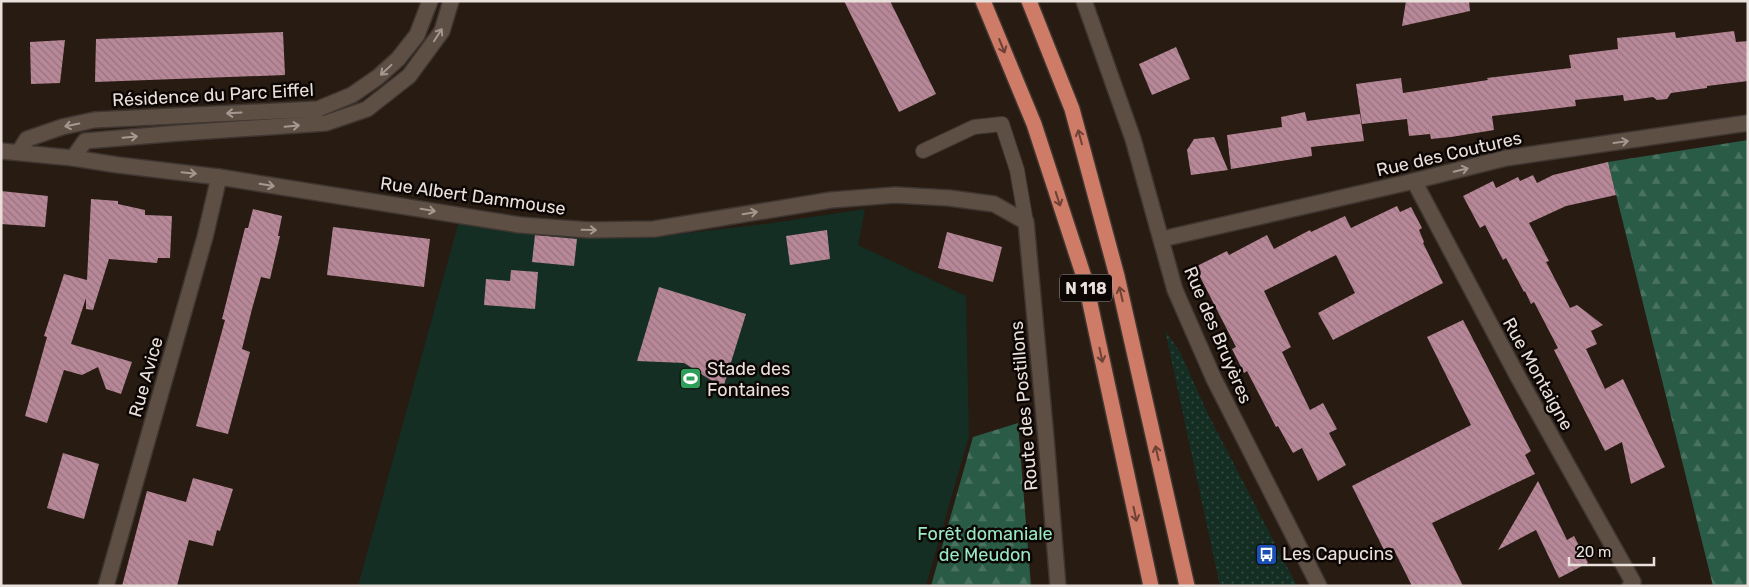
<svg xmlns="http://www.w3.org/2000/svg" width="1749" height="587" font-family="Rubik,sans-serif">
<style>
.grass{fill:#142e23}
.forest{fill:url(#forest-firs)}
.park{fill:url(#park-dots)}
.building{fill:url(#building-back-hatch)}
.lines{fill:none;stroke-linecap:round;stroke-linejoin:round}
.lane-casing{stroke:#3f3631;stroke-width:16}
.street-casing{stroke:#3f3631;stroke-width:18}
.secondary-casing{stroke:#3f3631;stroke-width:18}
.highway-casing{stroke:#3f3631;stroke-width:18}
.lane{stroke:#5e4f45;stroke-width:14}
.street{stroke:#5e4f45;stroke-width:15}
.secondary{stroke:#5e4f45;stroke-width:15}
.highway{stroke:#ce7b67;stroke-width:15}
.oneway{stroke:#a49890}
.oneway2{stroke:#6d4136}
.labels{text-anchor:middle;dominant-baseline:central;stroke-width:5;stroke-linejoin:round;paint-order:stroke}
.shield{fill:#0c0704;stroke:#a79f9a;stroke-width:1}
.shield-label{font-size:16px;font-weight:bold;fill:#e9e0db}
.street-label{font-size:18px;fill:#e9e0db;stroke:#0c0704}
.poi-label{font-size:18px;fill:#e9e0db;stroke:#0c0704;text-anchor:start}
.park-label{font-size:18px;fill:#99e9c5;stroke:#0c0704}
</style>
<defs>
<pattern id="forest-firs" width="22" height="20" patternUnits="userSpaceOnUse" patternTransform="scale(1.25)"><rect width="22" height="20" fill="#2a5b47"/><path d="M5 1l3.5 6h-7zM16 11l3.5 6h-7z" fill="#497261"/></pattern>
<pattern id="park-dots" width="8" height="8" patternUnits="userSpaceOnUse" patternTransform="scale(1.25)"><rect width="8" height="8" fill="#142e23"/><path d="M2 2h.1M6 6h.1" fill="none" stroke="#364c42" stroke-width="1.8" stroke-linecap="round"/></pattern>
<pattern id="building-back-hatch" width="6" height="6" patternUnits="userSpaceOnUse" patternTransform="scale(1.25)"><rect width="6" height="6" fill="#b88899"/><path d="M-1 5l2 2M0 0l6 6M5-1l2 2" fill="none" stroke="#96737f"/></pattern>
</defs>
<rect width="100%" height="100%" fill="#271b12"/>
<polygon class="grass" points="865,209 858,245 966,296 969,436 926,586 358,586 459,221 601,237 671,235 765,224"/>
<g class="forest">
<polygon points="1748,140 1748,586 1713,586 1608,162"/>
<polygon points="1018,423 1031,586 931,586 973,437"/>
</g>
<polygon class="park" points="1165,330 1180,352 1207,412 1297,586 1220,586"/>
<g class="building">
<polygon points="844,1 890,1 936,94 899,112"/>
<polygon points="1406,1 1469,1 1470,11 1402,26"/>
<polygon points="1734,31 1736,42 1748,41 1748,81 1707,86 1707,88 1671,93 1667,99 1657,100 1653,97 1624,101 1623,95 1575,100 1576,106 1492,116 1494,130 1451,137 1431,139 1430,134 1409,136 1407,119 1362,124 1356,84 1401,78 1403,93 1488,80 1487,78 1571,68 1569,55 1618,49 1617,38 1675,32 1676,38"/>
<polygon points="283,32 285,75 95,82 96,39"/>
<polygon points="65,40 60,83 31,84 30,42"/>
<polygon points="1176,47 1190,79 1152,95 1139,64"/>
<polygon points="1305,112 1307,121 1360,114 1364,141 1311,147 1312,156 1231,169 1227,135 1282,127 1281,117"/>
<polygon points="1214,137 1228,170 1191,175 1187,150 1194,139"/>
<polygon points="1608,162 1616,195 1566,206 1529,223 1549,261 1546,262 1570,308 1577,305 1603,325 1591,331 1597,344 1586,349 1605,389 1623,379 1665,467 1631,484 1622,442 1605,451 1554,350 1558,348 1534,302 1531,304 1525,291 1524,292 1506,258 1503,260 1485,225 1480,228 1463,196 1493,181 1496,188 1518,177 1520,181 1533,175 1537,183 1553,175"/>
<polygon points="1,191 48,196 45,227 1,224"/>
<polygon points="91,199 118,201 118,204 145,210 145,215 172,216 170,258 158,258 157,263 109,259 93,310 86,309 86,298 71,344 132,362 121,394 106,389 98,367 82,375 64,370 47,423 25,416 47,337 44,336 64,274 87,280"/>
<polygon points="1397,206 1400,212 1411,207 1422,228 1419,230 1424,242 1423,243 1443,283 1333,340 1318,313 1355,293 1336,255 1264,291 1291,347 1282,352 1310,410 1323,403 1337,429 1329,433 1346,465 1318,481 1302,448 1293,453 1278,426 1276,427 1247,371 1244,373 1232,349 1236,347 1195,267 1227,251 1229,255 1267,235 1274,249 1310,230 1311,232 1345,216 1351,228"/>
<polygon points="253,209 282,216 278,236 280,236 270,279 261,277 252,309 242,349 250,352 228,434 196,426 225,320 222,319 245,228 248,228"/>
<polygon points="333,227 430,239 424,287 327,275"/>
<polygon points="827,230 830,259 790,265 786,236"/>
<polygon points="947,232 1002,247 993,282 938,268"/>
<polygon points="535,235 577,239 574,266 532,262"/>
<polygon points="511,270 538,272 535,309 484,305 486,279 510,281"/>
<polygon points="659,287 746,314 723,388 684,363 637,361"/>
<polygon points="1463,320 1531,451 1525,455 1535,474 1432,523 1463,586 1412,586 1393,548 1385,552 1352,486 1471,425 1427,337"/>
<polygon points="63,453 99,464 84,519 47,508"/>
<polygon points="193,478 233,489 220,531 217,530 213,546 189,540 177,586 122,586 147,491 186,502"/>
<polygon points="1538,481 1567,540 1574,536 1588,563 1559,578 1536,530 1498,550"/>
</g>
<g class="lines">
<defs>
<polyline id="lane" points="923,151 974,127 1002,124 1017,170 1026,222"/>
<g id="street">
<polyline points="1,151 73,158 118,165 219,177 520,225 589,230 654,229 831,200 895,195 949,198 994,204 1026,222 1046,438 1058,586"/>
<polyline points="19,152 27,139 62,127 94,120 318,109 352,95 378,77 398,59 417,35 430,1"/>
<polyline points="73,158 85,141 179,133 326,123 367,109 409,76 442,31 451,1"/>
<polyline points="1414,181 1517,375 1633,582 1630,586"/>
<polyline points="1162,239 1414,181 1506,158 1748,123"/>
<polyline points="106,586 205,237 219,177"/>
</g>
<polyline id="secondary" points="1084,1 1133,139 1175,290 1214,379 1319,586"/>
<g id="highway">
<polyline points="983,1 1034,124 1085,280 1151,586"/>
<polyline points="1029,1 1072,109 1117,276 1187,586"/>
</g>
</defs>
<use href="#lane" class="lane-casing"/>
<use href="#street" class="street-casing"/>
<use href="#secondary" class="secondary-casing"/>
<use href="#highway" class="highway-casing"/>
<use href="#lane" class="lane"/>
<use href="#street" class="street"/>
<use href="#secondary" class="secondary"/>
<use href="#highway" class="highway"/>
</g>
<defs><path id="oneway-shaft" d="M-6 0H5M1.5-3L5.5 0L1.5 3" fill="none" stroke-width="1.6" stroke-linecap="round" stroke-linejoin="round" transform="scale(1.25)"/></defs>
<g class="oneway">
<use href="#oneway-shaft" transform="translate(438 35) rotate(-57)"/>
<use href="#oneway-shaft" transform="translate(386 70) rotate(137)"/>
<use href="#oneway-shaft" transform="translate(234 113) rotate(177)"/>
<use href="#oneway-shaft" transform="translate(72 125) rotate(168)"/>
<use href="#oneway-shaft" transform="translate(292 126) rotate(-5)"/>
<use href="#oneway-shaft" transform="translate(130 137) rotate(-5)"/>
<use href="#oneway-shaft" transform="translate(1621 142) rotate(-8)"/>
<use href="#oneway-shaft" transform="translate(1461 170) rotate(-14)"/>
<use href="#oneway-shaft" transform="translate(189 173) rotate(6)"/>
<use href="#oneway-shaft" transform="translate(267 185) rotate(9)"/>
<use href="#oneway-shaft" transform="translate(428 210) rotate(9)"/>
<use href="#oneway-shaft" transform="translate(750 213) rotate(-9)"/>
<use href="#oneway-shaft" transform="translate(589 230) rotate(1)"/>
</g>
<g class="oneway2">
<use href="#oneway-shaft" transform="translate(1002 46) rotate(68)"/>
<use href="#oneway-shaft" transform="translate(1080 137) rotate(-105)"/>
<use href="#oneway-shaft" transform="translate(1058 199) rotate(72)"/>
<use href="#oneway-shaft" transform="translate(1121 294) rotate(-103)"/>
<use href="#oneway-shaft" transform="translate(1101 355) rotate(78)"/>
<use href="#oneway-shaft" transform="translate(1157 453) rotate(-103)"/>
<use href="#oneway-shaft" transform="translate(1135 514) rotate(78)"/>
</g>
<defs>
<symbol id="stadium-square" viewBox="-11 -11 22 22"><rect x="-9" y="-9" width="18" height="18" rx="4" fill="#2e9e5b" stroke="#0c0704"/><path d="M0-5a6.5 5 0 1 0 0 10a6.5 5 0 1 0 0-10ZM-3.5-1.8h7v3.6h-7Z" fill="#fff"/></symbol>
<symbol id="bus-square" viewBox="-11 -11 22 22"><rect x="-9" y="-9" width="18" height="18" rx="4" fill="#1a4fb4" stroke="#0c0704"/><path d="M-5-6H5V4H4V6H2V4H-2V6H-4V4H-5ZM-3.5-4V0h7V-4ZM-3.5 1.2v1.5H-2V1.2ZM2 1.2v1.5H3.5V1.2Z" fill="#fff"/></symbol>
</defs>
<g fill-rule="evenodd">
<use href="#stadium-square" x="678" y="366" width="25" height="25"/>
<use href="#bus-square" x="1254" y="542" width="25" height="25"/>
</g>
<g class="labels">
<rect class="shield" x="1060" y="274.5" width="52" height="27" rx="4"/>
<g class="shield-label">
<text x="1086" y="288">N 118</text>
</g>
<g class="street-label">
<text transform="translate(213 95) rotate(-3)">Résidence du Parc Eiffel</text>
<text transform="translate(1449 154) rotate(-13)">Rue des Coutures</text>
<text transform="translate(473 196) rotate(8)">Rue Albert Dammouse</text>
<text transform="translate(1218 335) rotate(67)">Rue des Bruyères</text>
<text transform="translate(1538 374) rotate(61)">Rue Montaigne</text>
<text transform="translate(146 377) rotate(-74)">Rue Avice</text>
<text transform="translate(1024 406) rotate(-95)">Route des Postillons</text>
</g>
<g class="poi-label">
<text x="707" y="369">Stade des<tspan x="707" dy="21">Fontaines</tspan></text>
<text x="1282" y="554">Les Capucins</text>
</g>
<g class="park-label">
<text x="985" y="534">Forêt domaniale<tspan x="985" dy="21">de Meudon</tspan></text>
</g>
</g>
<rect width="1749" height="587" fill="none" stroke="#e9e0db" stroke-width="5"/>
<path d="M1569 557v8h85v-8" fill="none" stroke="#e9e0db" stroke-width="2.5"/>
<text x="1576" y="557" font-size="15" fill="#e9e0db" stroke="#0c0704" stroke-width="4" paint-order="stroke">20 m</text>
</svg>
